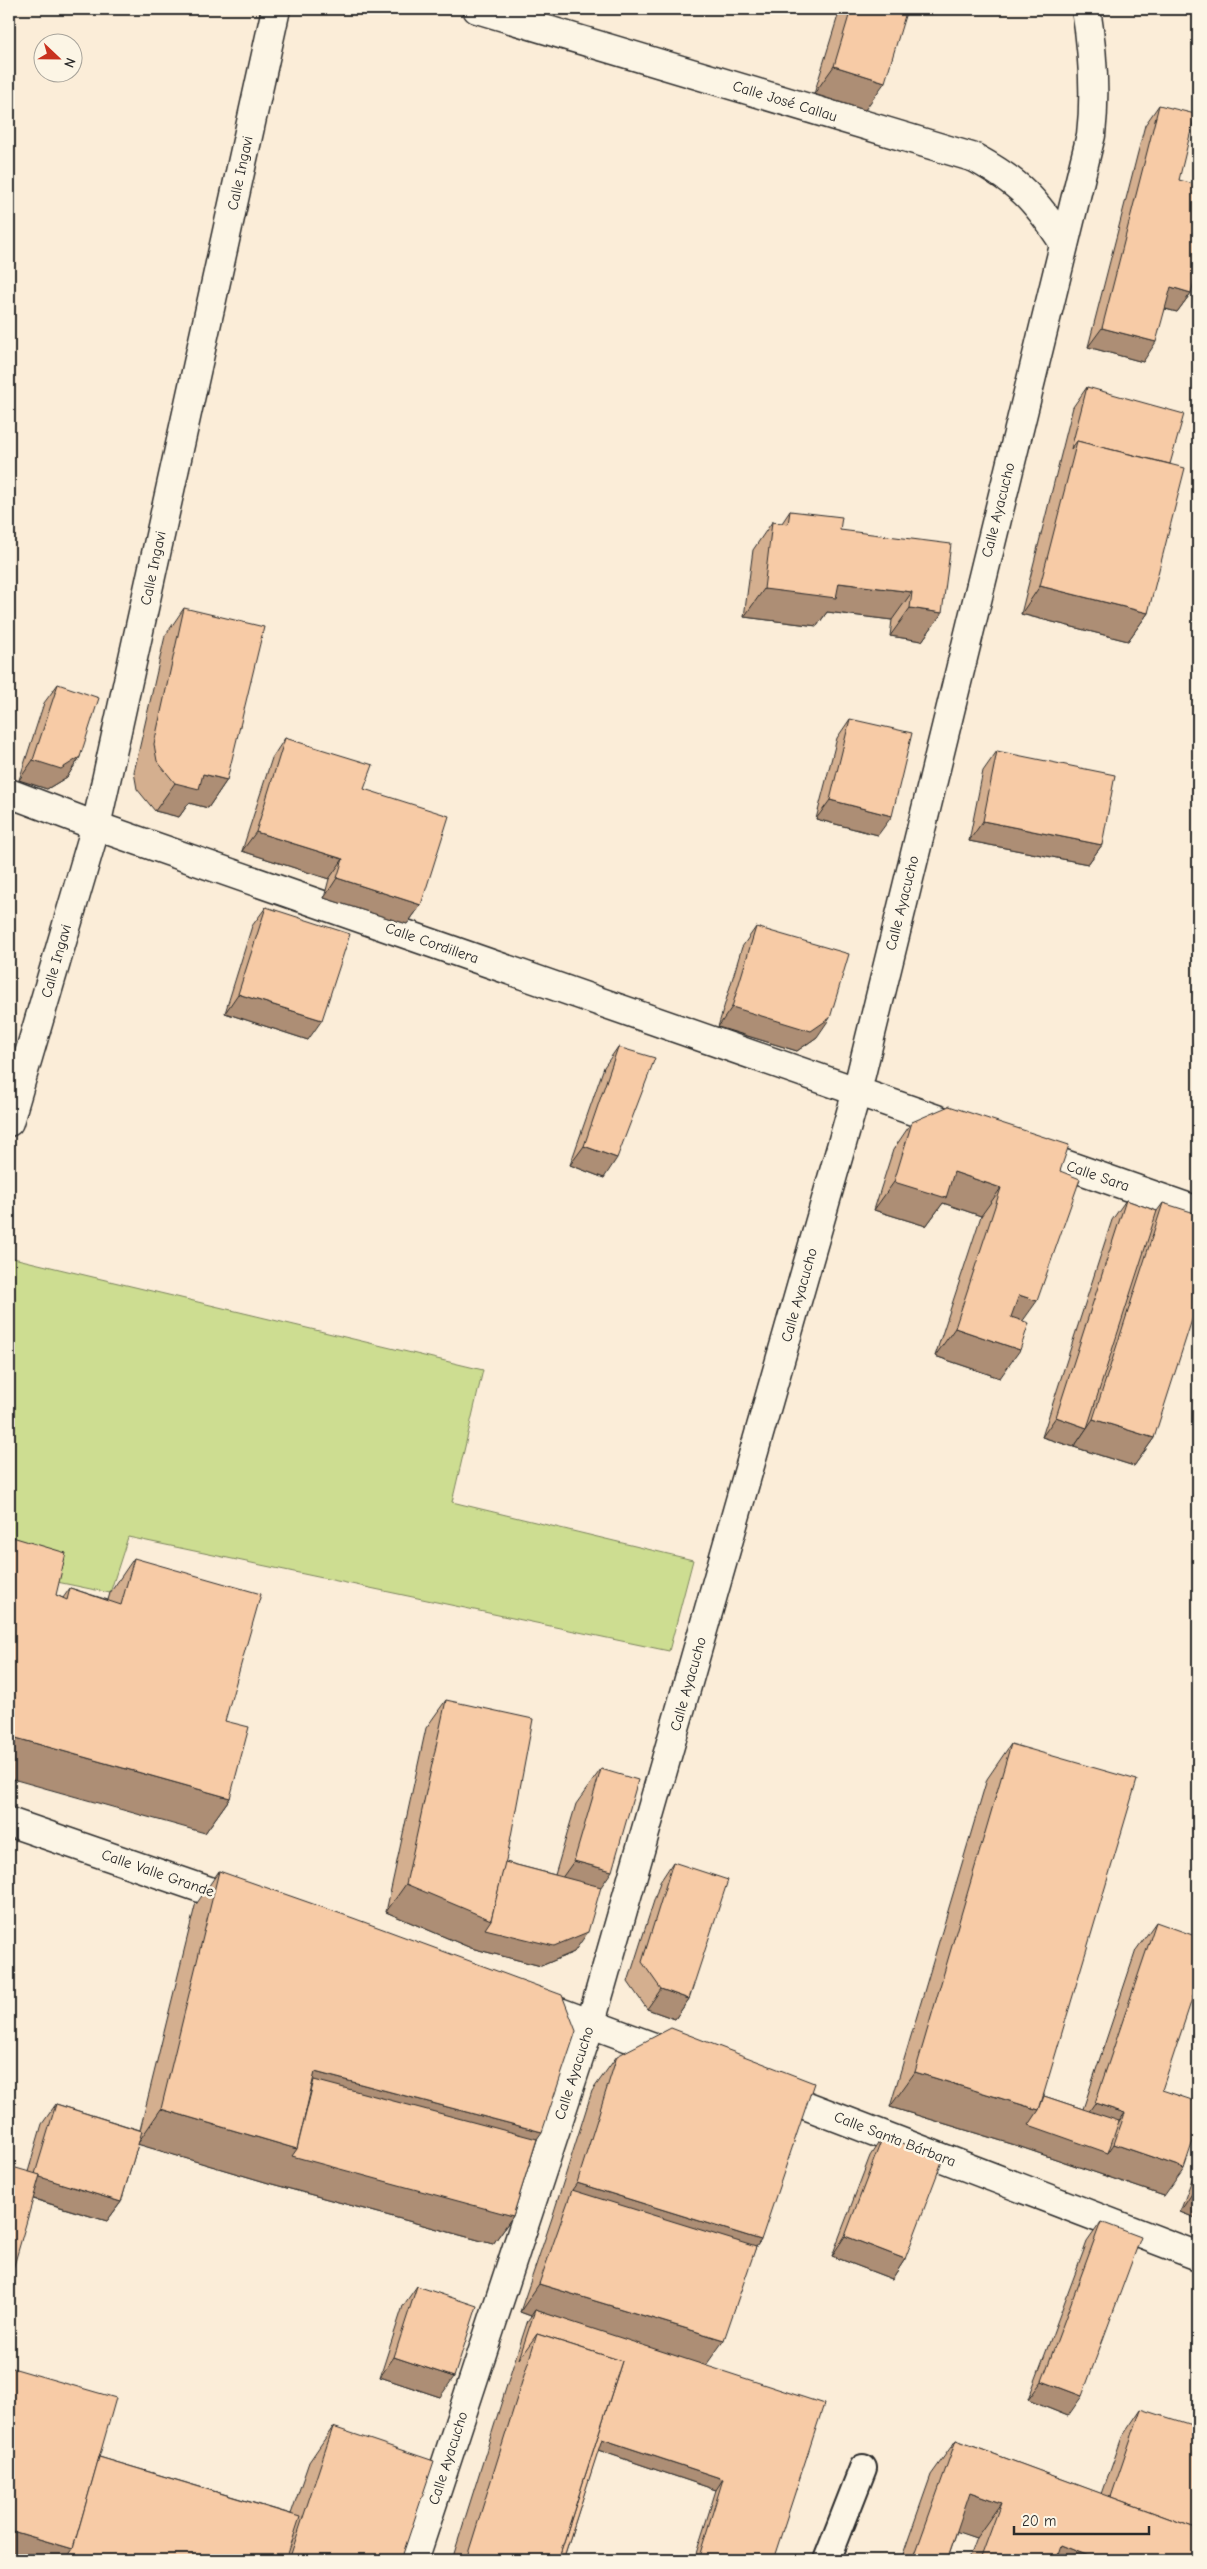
<svg xmlns="http://www.w3.org/2000/svg" width="1207" height="2569" font-family="'Comic Neue',sans-serif">
<style>
.green{fill:#cddd91;stroke:#7c845e}
.lines{fill:none;stroke-linecap:round;stroke-linejoin:round}
.lane-casing{stroke:#2b2b2b;stroke-width:30}
.street-casing{stroke:#2b2b2b;stroke-width:31}
.lane{stroke:#fcf5e5;stroke-width:26}
.street{stroke:#fcf5e5;stroke-width:28}
.wall{fill:#d4af8f;stroke:#2b2b2b}
.shaded-wall{fill:#ad8e74;stroke:#2b2b2b}
.building{fill:#f7cba6;stroke:#2b2b2b}
.labels{text-anchor:middle;dominant-baseline:central;stroke-width:5;stroke-linejoin:round;paint-order:stroke}
.street-label{font-size:15px;fill:#2b2b2b;stroke:#fcf5e5}
</style>
<rect width="100%" height="100%" fill="#fbedd8"/>
<filter id="ink" filterUnits="userSpaceOnUse"><feTurbulence type="fractalNoise" baseFrequency=".02" numOctaves="2"/><feDisplacementMap in="SourceGraphic" scale="10" xChannelSelector="R" yChannelSelector="G"/><feConvolveMatrix kernelMatrix="1 2 1 2 8 2 1 2 1" color-interpolation-filters="sRGB"/></filter>
<g filter="url(#ink)">
<polygon class="green" points="9,1257 483,1370 452,1502 693,1560 669,1651 128,1537 110,1593 9,1572"/>
<g class="lines">
<defs>
<polyline id="lane" points="827,2560 863,2468"/>
<g id="street">
<path d="M477,9L975,158C1020,183 1035,199 1063,242"/>
<polyline points="9,793 96,826 962,1128"/>
<polyline points="9,1122 96,826 276,9"/>
<polyline points="1027,1151 1198,1211"/>
<polyline points="9,1822 241,1902"/>
<polyline points="535,2003 678,2056"/>
<polyline points="771,2092 1198,2256"/>
<path d="M414,2560L591,2022L857,1091L1091,135C1096,92 1093,52 1086,9"/>
</g>
</defs>
<use href="#lane" class="lane-casing"/>
<use href="#street" class="street-casing"/>
<use href="#lane" class="lane"/>
<use href="#street" class="street"/>
</g>
<g class="wall">
<polygon points="840,9 907,9 865,110 814,94"/>
<polygon points="1159,105 1179,180 1191,293 1177,312 1165,309 1143,362 1088,347 1145,125"/>
<polygon points="1087,387 1170,464 1148,613 1128,641 1021,614 1073,407"/>
<polygon points="790,511 840,530 942,613 922,641 890,636 892,620 827,612 817,626 744,617 753,550 772,522 782,523"/>
<polygon points="184,608 227,780 208,808 189,803 179,817 155,811 137,789 134,772 165,636"/>
<polygon points="58,684 80,757 67,777 47,789 19,780 44,703"/>
<polygon points="850,719 878,835 816,819 837,738"/>
<polygon points="285,738 364,789 421,905 407,924 324,898 329,879 242,851 272,758"/>
<polygon points="997,751 1102,845 1088,864 969,841 983,771"/>
<polygon points="266,907 308,1040 225,1013 252,926"/>
<polygon points="756,927 817,1037 797,1051 718,1027 742,947"/>
<polygon points="618,1047 604,1178 570,1165 604,1067"/>
<polygon points="912,1122 1060,1171 1022,1321 1000,1378 935,1356 981,1216 943,1203 926,1226 874,1210 893,1150"/>
<polygon points="1126,1200 1157,1211 1163,1203 1154,1438 1134,1466 1042,1437 1112,1220"/>
<polygon points="134,1558 225,1721 230,1798 205,1833 56,1595 63,1598 70,1588 108,1600 110,1593"/>
<polygon points="446,1700 505,1862 555,1875 576,1804 601,1769 574,1952 541,1966 471,1948 386,1912 426,1728"/>
<polygon points="1011,1744 1044,2096 1083,2109 1136,1950 1156,1922 1164,2196 1015,2145 890,2107 987,1779"/>
<polygon points="673,1862 689,1999 675,2019 647,2009 628,1982 660,1882"/>
<polygon points="219,1871 537,2139 513,2216 493,2244 272,2184 138,2144 121,2202 107,2221 33,2199 28,2172 42,2124 56,2104 140,2130 195,1906"/>
<polygon points="617,2056 761,2240 756,2247 706,2365 773,2560 694,2560 716,2490 598,2450 563,2560 452,2560 512,2369 528,2320 531,2316 520,2312 552,2218 592,2091"/>
<polygon points="883,2136 905,2259 892,2279 832,2256 870,2156"/>
<polygon points="1198,2163 1198,2219 1180,2212"/>
<polygon points="1101,2222 1068,2416 1028,2400 1087,2242"/>
<polygon points="417,2286 440,2397 380,2377 403,2306"/>
<polygon points="1141,2409 1196,2560 968,2560 976,2538 957,2531 947,2560 901,2560 931,2475 956,2440 1102,2494 1122,2437"/>
<polygon points="333,2427 401,2560 9,2560 99,2457 291,2514 309,2462"/>
</g>
<g class="shaded-wall">
<polygon points="834,66 885,82 865,110 814,94"/>
<polygon points="1171,287 1191,293 1177,312 1158,307"/>
<polygon points="1102,328 1156,342 1143,362 1088,347"/>
<polygon points="839,583 912,592 892,620 827,612 817,626 744,617 764,589"/>
<polygon points="1040,586 1148,613 1128,641 1021,614"/>
<polygon points="910,608 942,613 922,641 890,636"/>
<polygon points="80,757 67,777 47,789 19,780 33,760"/>
<polygon points="203,774 227,780 208,808 189,803 179,817 155,811 175,783"/>
<polygon points="830,800 892,816 878,835 816,819"/>
<polygon points="983,821 1102,845 1088,864 969,841"/>
<polygon points="256,832 343,859 329,879 242,851"/>
<polygon points="337,878 421,905 407,924 324,898"/>
<polygon points="238,994 322,1020 308,1040 225,1013"/>
<polygon points="732,1007 830,1018 817,1037 797,1051 718,1027"/>
<polygon points="584,1146 617,1158 604,1178 570,1165"/>
<polygon points="954,1172 1001,1188 981,1216 943,1203 926,1226 874,1210 894,1182"/>
<polygon points="1019,1295 1037,1301 1017,1329 999,1323"/>
<polygon points="955,1328 1020,1350 1000,1378 935,1356"/>
<polygon points="1056,1417 1087,1428 1074,1447 1042,1437"/>
<polygon points="1093,1419 1154,1438 1134,1466 1074,1447"/>
<polygon points="9,1736 230,1798 205,1833 9,1778"/>
<polygon points="574,1861 612,1871 587,1907 549,1896"/>
<polygon points="406,1884 588,1932 574,1952 541,1966 471,1948 386,1912"/>
<polygon points="661,1989 689,1999 675,2019 647,2009"/>
<polygon points="315,2072 542,2132 517,2167 303,2110"/>
<polygon points="915,2072 1039,2110 1108,2153 1114,2144 1184,2168 1164,2196 1015,2145 890,2107"/>
<polygon points="1095,2103 1125,2113 1105,2141 1075,2131"/>
<polygon points="161,2109 297,2149 513,2216 493,2244 272,2184 137,2144"/>
<polygon points="35,2175 121,2202 107,2221 21,2195"/>
<polygon points="577,2183 761,2240 736,2275 572,2190"/>
<polygon points="1193,2192 1198,2194 1198,2219 1180,2212"/>
<polygon points="845,2236 905,2259 892,2279 832,2256"/>
<polygon points="539,2284 724,2340 704,2368 535,2310 531,2316 520,2312"/>
<polygon points="394,2357 454,2377 440,2397 380,2377"/>
<polygon points="1042,2381 1082,2396 1068,2416 1028,2400"/>
<polygon points="602,2439 723,2479 716,2490 595,2449"/>
<polygon points="970,2492 1001,2503 976,2538 946,2528"/>
<polygon points="9,2530 73,2549 84,2560 9,2560"/>
<polygon points="1061,2545 1099,2560 1050,2560"/>
</g>
<g class="building">
<polygon points="851,9 907,9 885,82 834,66"/>
<polygon points="1159,105 1195,114 1179,180 1198,185 1198,267 1191,293 1171,287 1156,342 1102,328"/>
<polygon points="1087,387 1184,414 1170,464 1077,441 1071,449"/>
<polygon points="1077,441 1185,468 1148,613 1040,586"/>
<polygon points="790,511 842,517 840,530 951,544 942,613 910,608 912,592 839,583 836,598 764,589 772,522 788,524"/>
<polygon points="184,608 264,627 227,780 203,774 199,789 175,783 157,761 154,744"/>
<polygon points="58,684 99,698 80,757 61,769 33,760"/>
<polygon points="850,719 912,733 892,816 830,800"/>
<polygon points="285,738 373,765 364,789 449,816 421,905 337,878 343,859 256,832"/>
<polygon points="997,751 1115,775 1102,845 983,821"/>
<polygon points="266,907 350,934 322,1020 238,994"/>
<polygon points="756,927 849,954 830,1018 811,1031 732,1007"/>
<polygon points="618,1047 655,1058 617,1158 584,1146"/>
<polygon points="949,1106 1069,1145 1060,1171 1080,1179 1037,1301 1019,1295 1011,1317 1029,1323 1020,1350 955,1328 1001,1188 954,1172 946,1198 894,1182 912,1122"/>
<polygon points="1126,1200 1157,1211 1087,1428 1056,1417"/>
<polygon points="1163,1203 1198,1214 1198,1301 1154,1438 1093,1419"/>
<polygon points="9,1536 66,1553 56,1595 67,1600 70,1588 121,1605 134,1558 261,1594 225,1721 249,1727 230,1798 9,1736"/>
<polygon points="446,1700 533,1719 508,1852 491,1920 406,1884"/>
<polygon points="1011,1744 1137,1780 1039,2110 915,2072"/>
<polygon points="601,1769 638,1780 612,1871 574,1861"/>
<polygon points="505,1862 601,1887 588,1932 554,1946 485,1929 491,1920"/>
<polygon points="673,1862 728,1880 689,1999 661,1989 642,1962"/>
<polygon points="219,1871 353,1918 562,1995 576,2031 542,2132 315,2072 297,2149 161,2109"/>
<polygon points="1156,1922 1198,1937 1198,1981 1162,2090 1198,2102 1198,2126 1184,2168 1114,2144 1125,2113 1095,2103"/>
<polygon points="671,2028 814,2083 761,2240 577,2183 617,2056"/>
<polygon points="314,2080 537,2139 513,2216 292,2156 297,2149"/>
<polygon points="1044,2096 1119,2121 1108,2153 1029,2125 1039,2110"/>
<polygon points="56,2104 142,2131 121,2202 40,2177 40,2175 35,2174"/>
<polygon points="883,2136 943,2159 905,2259 845,2236"/>
<polygon points="9,2166 40,2175 9,2283"/>
<polygon points="1198,2179 1198,2194 1193,2192"/>
<polygon points="572,2190 756,2247 724,2340 539,2284"/>
<polygon points="1101,2222 1141,2237 1082,2396 1042,2381"/>
<polygon points="417,2286 477,2306 454,2377 394,2357"/>
<polygon points="535,2310 824,2404 773,2560 698,2560 723,2479 602,2439 563,2560 558,2560 622,2361 537,2334 519,2359"/>
<polygon points="537,2334 622,2361 558,2560 466,2560"/>
<polygon points="9,2367 116,2398 73,2549 9,2530"/>
<polygon points="1141,2409 1198,2427 1198,2529 1111,2497"/>
<polygon points="333,2427 434,2461 401,2560 289,2560"/>
<polygon points="956,2440 1198,2529 1198,2552 1196,2560 1099,2560 1061,2545 1056,2560 980,2560 1001,2503 970,2492 947,2560 913,2560"/>
<polygon points="99,2457 300,2517 286,2560 84,2560 68,2556 73,2549"/>
</g>
</g>
<g class="labels">
<g class="street-label">
<text transform="translate(785 101) rotate(17)">Calle José Callau</text>
<text transform="translate(240 173) rotate(-78)">Calle Ingavi</text>
<text transform="translate(998 510) rotate(-76)">Calle Ayacucho</text>
<text transform="translate(153 568) rotate(-78)">Calle Ingavi</text>
<text transform="translate(902 903) rotate(-76)">Calle Ayacucho</text>
<text transform="translate(432 943) rotate(19)">Calle Cordillera</text>
<text transform="translate(56 961) rotate(-74)">Calle Ingavi</text>
<text transform="translate(1098 1176) rotate(19)">Calle Sara</text>
<text transform="translate(799 1295) rotate(-74)">Calle Ayacucho</text>
<text transform="translate(688 1684) rotate(-74)">Calle Ayacucho</text>
<text transform="translate(158 1873) rotate(19)">Calle Valle Grande</text>
<text transform="translate(574 2073) rotate(-72)">Calle Ayacucho</text>
<text transform="translate(895 2139) rotate(21)">Calle Santa Bárbara</text>
<text transform="translate(448 2458) rotate(-72)">Calle Ayacucho</text>
</g>
</g>
<rect width="1207" height="2569" fill="none" stroke="#fcf5e5" stroke-width="30"/>
<rect x="15" y="15" width="1177" height="2539" fill="none" stroke="#2b2b2b" stroke-width="2" filter="url(#ink)"/>
<g transform="translate(58 58) rotate(112)"><circle r="24" fill="#fcf5e5" stroke="#a8a49b"/>
<path d="M0-4L9 19L0 12L-9 19Z" fill="#c8321e"/>
<text y="-8" font-size="14" font-weight="bold" text-anchor="middle" fill="#2b2b2b">N</text>
</g>
<path d="M1014 2526v8h135v-8" fill="none" stroke="#2b2b2b" stroke-width="2.5"/>
<text x="1022" y="2526" font-size="15" fill="#2b2b2b" stroke="#fcf5e5" stroke-width="4" paint-order="stroke">20 m</text>
</svg>
